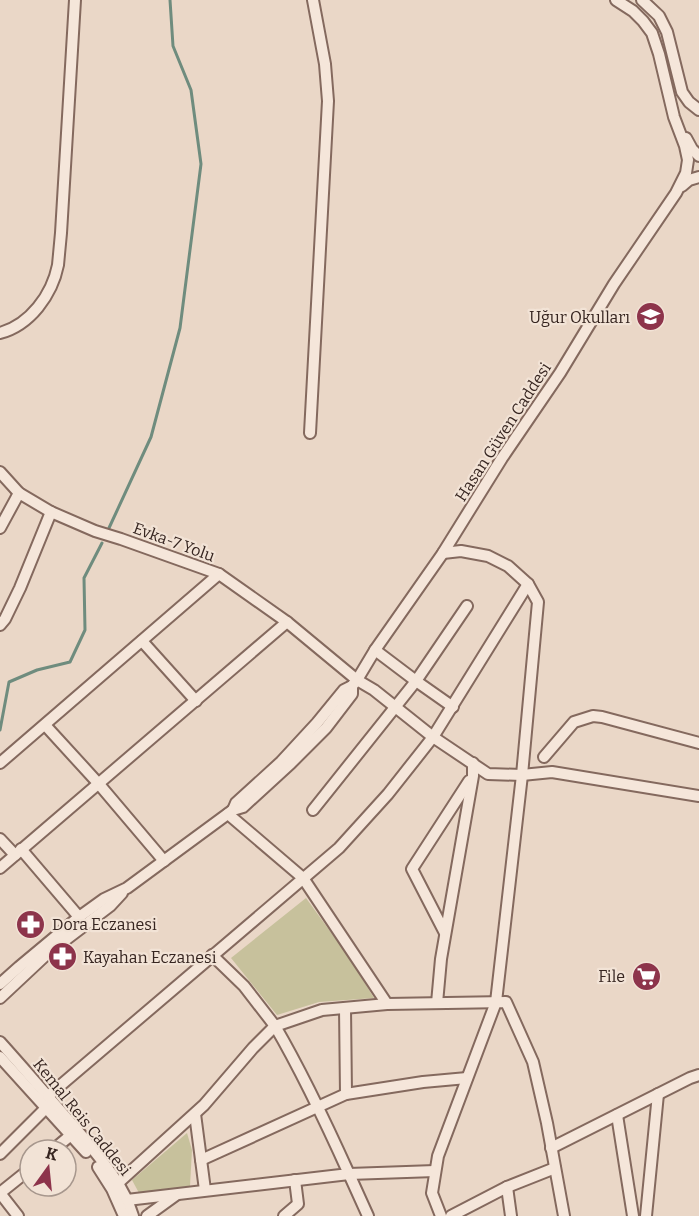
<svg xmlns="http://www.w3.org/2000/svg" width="699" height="1216" font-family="Bitter,serif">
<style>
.green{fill:#c7c19c}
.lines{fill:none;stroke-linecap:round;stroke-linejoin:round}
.stream{stroke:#6f8c7e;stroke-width:3}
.minor-casing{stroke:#84695e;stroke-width:14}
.minor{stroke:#f5e6da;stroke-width:10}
.labels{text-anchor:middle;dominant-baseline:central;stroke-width:4.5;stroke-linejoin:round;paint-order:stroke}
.poi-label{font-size:16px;fill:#362520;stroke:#f2e3d6;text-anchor:end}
.street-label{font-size:16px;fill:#362520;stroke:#f2e3d6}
</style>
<rect width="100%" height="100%" fill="#ead7c7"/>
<g class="green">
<polygon points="306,898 348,956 374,998 319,1002 277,1015 231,958"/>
<polygon points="187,1133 192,1150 190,1186 139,1193 132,1180"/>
</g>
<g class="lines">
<g class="stream">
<polyline points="109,528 151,437 180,328 201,164 191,90 173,46 170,0"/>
<polyline points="0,730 9,682 37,670 70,662 85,630 84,578 102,543"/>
</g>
<defs>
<g id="minor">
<polyline points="642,0 659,16 667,32 682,92 689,102 699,110"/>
<polyline points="686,138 692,149 699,156"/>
<polyline points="682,186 689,180 699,177"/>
<path d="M0,333C30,325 52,295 58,265C59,254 60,243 61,233L75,0"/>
<polyline points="310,433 328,101 325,64 313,0"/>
<polyline points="0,472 19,493 51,512 95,531 121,539 219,574 287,622 357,680 374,690 433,737 488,774 522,775 552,772 699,796"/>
<polyline points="0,528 19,493"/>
<polyline points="0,625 5,619 20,588 51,512"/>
<polyline points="142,641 196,701"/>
<polyline points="375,650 416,681 453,707"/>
<polyline points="45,725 98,783 164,861"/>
<polyline points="544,757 574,722 593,716 602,717 699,743"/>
<polyline points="0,763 219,574"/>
<polyline points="233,810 236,803 281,762 317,723 344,690 352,686 357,680 375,650 443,553 502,458 560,373 614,284 676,193 686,173 688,160 685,146 674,117 659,54 652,33 643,21 633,11 616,0"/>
<polyline points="313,810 416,681 467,606"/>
<polyline points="228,814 303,878 387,1004"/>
<polyline points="0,839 15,855"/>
<polyline points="21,849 79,917"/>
<polyline points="0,868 287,622"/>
<polyline points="445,933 412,869 469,781"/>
<polyline points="212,955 244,986 275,1026 322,1010 387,1004 506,1002 533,1062 547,1123 564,1216"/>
<polyline points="0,984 19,967 79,917 104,899 127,888 233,810 243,807 291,763 326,728 352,694 352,686"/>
<polyline points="0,998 47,954 110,906 122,893"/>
<polyline points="437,1003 441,959 473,776 473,763"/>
<polyline points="345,1008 346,1094"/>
<path d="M0,1042C26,1071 52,1101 77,1130C99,1157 123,1183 133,1216"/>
<polyline points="0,1057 86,1152"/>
<polyline points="48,1096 339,848 388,794 433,737 528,584"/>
<polyline points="195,1114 205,1190"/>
<polyline points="617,1115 633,1216"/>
<polyline points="551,1148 690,1078 699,1075"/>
<polyline points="53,1150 71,1135"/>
<polyline points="0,1154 46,1108"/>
<polyline points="201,1160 346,1094 423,1082 467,1078"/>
<polyline points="98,1167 112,1189 124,1216"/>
<path d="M118,1183L204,1105L253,1048L275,1026C303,1074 326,1123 349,1174L127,1200"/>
<polyline points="507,1187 555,1168"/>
<polyline points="0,1193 30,1169"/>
<polyline points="0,1193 18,1216"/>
<polyline points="147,1216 176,1195"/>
<polyline points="284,1216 298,1204 295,1180"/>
<polyline points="368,1216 349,1174 435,1171"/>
<polyline points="441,1216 432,1193 438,1156 496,1002 522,775 538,602 528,584 508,566 488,556 461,551 443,553"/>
<polyline points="451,1216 507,1187 511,1216"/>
<polyline points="646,1216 658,1094"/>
</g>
</defs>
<use href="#minor" class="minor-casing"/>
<use href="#minor" class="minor"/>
</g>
<defs>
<symbol id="school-disc" viewBox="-11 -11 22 22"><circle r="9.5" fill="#8d344b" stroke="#f2e3d6"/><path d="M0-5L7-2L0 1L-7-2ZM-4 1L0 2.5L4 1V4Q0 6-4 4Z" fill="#fff"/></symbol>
<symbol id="pharmacy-disc" viewBox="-11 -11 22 22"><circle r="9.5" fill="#8d344b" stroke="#f2e3d6"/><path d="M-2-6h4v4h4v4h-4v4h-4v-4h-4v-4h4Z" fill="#fff"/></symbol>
<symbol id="supermarket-disc" viewBox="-11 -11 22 22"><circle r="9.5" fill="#8d344b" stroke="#f2e3d6"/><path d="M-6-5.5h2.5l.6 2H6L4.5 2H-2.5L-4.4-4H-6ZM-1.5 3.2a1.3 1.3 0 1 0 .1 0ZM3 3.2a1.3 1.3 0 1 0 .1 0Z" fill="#fff"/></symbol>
</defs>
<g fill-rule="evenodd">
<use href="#school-disc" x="634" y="300" width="33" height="33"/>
<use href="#pharmacy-disc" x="14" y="908" width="33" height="33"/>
<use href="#pharmacy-disc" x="46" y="940" width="33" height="33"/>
<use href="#supermarket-disc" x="630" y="960" width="33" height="33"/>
</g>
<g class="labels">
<g class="poi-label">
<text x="630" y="317">Uğur Okulları</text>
<text x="52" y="924" text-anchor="start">Dora Eczanesi</text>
<text x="83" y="957" text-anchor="start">Kayahan Eczanesi</text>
<text x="625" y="976">File</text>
</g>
<g class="street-label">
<text transform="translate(503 432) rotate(-57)">Hasan Güven Caddesi</text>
<text transform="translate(174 542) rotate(20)">Evka-7 Yolu</text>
<text transform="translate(82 1117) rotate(51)">Kemal Reis Caddesi</text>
</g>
</g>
<g transform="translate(48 1168) rotate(15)"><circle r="28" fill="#f2e3d6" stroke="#a7978d" stroke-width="1.5"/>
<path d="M0-4.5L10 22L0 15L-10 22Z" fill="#8d344b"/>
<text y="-9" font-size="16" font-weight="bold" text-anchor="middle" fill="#362520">K</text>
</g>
</svg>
